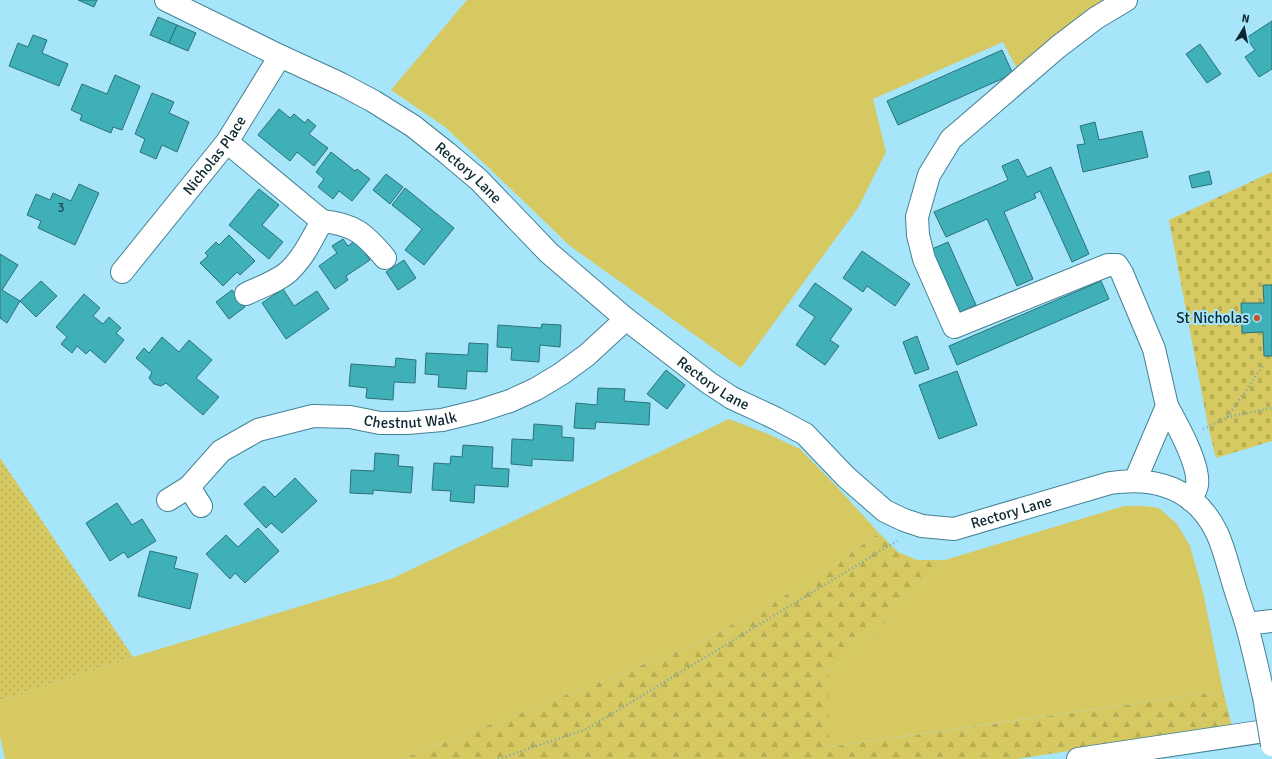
<svg xmlns="http://www.w3.org/2000/svg" width="1272" height="759" font-family="Signika,sans-serif">
<style>
.grass{fill:#d6c962}
.forest{fill:url(#forest-firs)}
.cemetery{fill:url(#cemetery-stones)}
.park{fill:url(#park-dots)}
.building{fill:#3fb0b8;stroke:#2b7277}
.lines{fill:none;stroke-linecap:round;stroke-linejoin:round}
.minor-casing{stroke:#448195;stroke-width:24}
.major-casing{stroke:#448195;stroke-width:24}
.path{stroke:#73a5b6;stroke-width:2.5;stroke-dasharray:1 3;stroke-linecap:butt}
.minor{stroke:#fff;stroke-width:22}
.major{stroke:#fff;stroke-width:22}
.minor-bridge-casing{stroke:#448195;stroke-width:24;stroke-linecap:butt}
.minor-bridge{stroke:#fff;stroke-width:22}
.poi-dot{fill:#bf592d;stroke:#a7e5fb;stroke-width:1.5}
.labels{text-anchor:middle;dominant-baseline:central;stroke-width:4;stroke-linejoin:round;paint-order:stroke}
.number-label{font-size:13px;fill:#1a4951}
.street-label{font-size:15px;fill:#0d272f;stroke:#a7e5fb}
.poi-label{font-size:15px;fill:#0d272f;stroke:#a7e5fb;text-anchor:end}
</style>
<defs>
<pattern id="forest-firs" width="22" height="20" patternUnits="userSpaceOnUse"><rect width="22" height="20" fill="#d6c962"/><path d="M5 1l3.5 6h-7zM16 11l3.5 6h-7z" fill="#b6ad55"/></pattern>
<pattern id="cemetery-stones" width="16" height="16" patternUnits="userSpaceOnUse"><rect width="16" height="16" fill="#d6c962"/><path d="M2 7V4a2 2 0 0 1 4 0v3zM10 15v-3a2 2 0 0 1 4 0v3z" fill="#b6ad55"/></pattern>
<pattern id="park-dots" width="8" height="8" patternUnits="userSpaceOnUse"><rect width="8" height="8" fill="#d6c962"/><path d="M2 2h.1M6 6h.1" fill="none" stroke="#b6ad55" stroke-width="1.8" stroke-linecap="round"/></pattern>
</defs>
<rect width="100%" height="100%" fill="#a7e5fb"/>
<g class="grass">
<polygon points="467,0 1109,0 1017,69 1003,42 873,99 886,152 858,208 741,368 570,246 490,169 445,127 391,90"/>
<polygon points="729,419 768,434 800,449 838,488 879,533 806,584 698,643 402,759 5,759 0,736 0,701 133,657 393,578"/>
<polygon points="1124,506 1144,506 1159,508 1177,524 1190,546 1203,592 1223,691 828,747 828,672 887,621 945,560"/>
</g>
<polygon class="forest" points="879,533 898,552 917,560 945,560 887,621 828,672 829,747 1223,691 1232,726 1017,759 402,759 698,643 806,584"/>
<polygon class="cemetery" points="1272,172 1272,441 1216,458 1208,426 1169,220"/>
<polygon class="park" points="0,458 133,657 0,701"/>
<g class="building">
<polygon points="78,0 97,0 94,7"/>
<polygon points="158,17 177,25 169,43 150,35"/>
<polygon points="1272,21 1272,69 1259,77 1245,57 1255,50 1246,38"/>
<polygon points="177,25 196,33 188,51 169,43"/>
<polygon points="33,35 47,40 42,53 68,64 59,86 9,66 18,43 28,47"/>
<polygon points="1200,44 1221,74 1207,83 1186,54"/>
<polygon points="1002,50 1013,74 898,125 887,101"/>
<polygon points="115,75 140,86 122,130 113,127 111,133 80,120 82,115 71,110 82,84 107,94"/>
<polygon points="152,93 174,102 169,113 189,122 177,152 162,145 156,159 140,152 145,139 135,134"/>
<polygon points="279,109 290,118 294,114 305,123 308,119 316,126 309,134 328,148 314,166 297,152 290,161 258,135"/>
<polygon points="1095,122 1099,140 1142,131 1148,157 1083,172 1077,145 1085,144 1080,126"/>
<polygon points="331,152 355,171 357,169 370,179 352,201 339,191 333,199 318,187 324,179 316,172"/>
<polygon points="1018,159 1027,177 1051,167 1089,254 1072,262 1040,191 1034,194 1036,198 1004,212 1033,279 1017,286 987,219 946,237 934,212 1008,180 1002,166"/>
<polygon points="1209,171 1212,184 1192,188 1189,176"/>
<polygon points="386,174 403,187 390,204 373,190"/>
<polygon points="79,184 99,193 75,245 38,228 41,221 27,215 36,194 50,200 53,193 71,201"/>
<polygon points="405,188 454,228 424,265 405,250 422,229 392,205"/>
<polygon points="259,189 279,205 262,225 283,242 269,259 229,225"/>
<polygon points="229,235 255,261 240,275 237,272 223,286 200,263 208,256 205,253 216,242 219,245"/>
<polygon points="343,239 348,246 356,240 370,260 346,276 348,280 335,289 319,266 337,253 332,246"/>
<polygon points="948,242 976,305 960,312 932,249"/>
<polygon points="862,251 910,284 895,306 867,286 863,292 843,278"/>
<polygon points="0,254 18,265 2,290 20,301 7,323 0,318"/>
<polygon points="404,260 416,278 398,290 386,272"/>
<polygon points="41,281 57,296 36,317 20,301"/>
<polygon points="1101,281 1109,299 957,365 949,346"/>
<polygon points="815,283 852,309 830,340 839,346 825,365 796,345 815,317 799,306"/>
<polygon points="1263,285 1272,285 1272,356 1264,356 1263,332 1242,333 1241,303 1264,303"/>
<polygon points="283,289 294,306 317,291 329,309 286,339 262,303"/>
<polygon points="232,290 245,307 229,319 216,302"/>
<polygon points="84,294 100,308 93,316 103,324 109,317 121,328 116,333 124,340 105,363 90,350 86,354 77,346 72,353 61,344 67,337 56,327"/>
<polygon points="542,324 561,325 560,347 540,345 539,362 511,360 512,348 497,347 498,325 541,328"/>
<polygon points="917,336 929,369 915,374 903,342"/>
<polygon points="162,337 179,352 189,340 212,360 196,378 219,397 203,415 166,383 161,386 154,384 149,378 152,372 136,358 144,348 149,353"/>
<polygon points="469,343 488,344 487,372 467,371 466,389 438,387 439,375 425,374 426,353 468,355"/>
<polygon points="396,358 416,360 415,383 394,382 393,400 366,398 367,388 349,386 351,364 395,367"/>
<polygon points="666,370 685,385 667,409 647,394"/>
<polygon points="957,371 977,425 939,439 919,385"/>
<polygon points="598,388 625,389 624,401 650,403 649,425 596,422 595,429 574,428 576,403 597,405"/>
<polygon points="534,424 562,426 562,437 574,438 573,461 532,459 532,466 511,464 512,439 533,440"/>
<polygon points="463,445 493,447 492,468 509,469 508,487 475,485 474,503 450,501 451,491 432,490 434,463 450,464 451,456 462,457"/>
<polygon points="375,453 399,455 398,466 413,467 411,493 373,490 373,494 350,493 351,470 374,471"/>
<polygon points="295,478 317,501 282,533 271,523 266,528 244,504 264,486 275,497"/>
<polygon points="117,503 132,525 142,519 156,541 128,558 124,552 110,561 86,523"/>
<polygon points="258,528 279,551 245,583 235,573 230,579 206,554 226,535 238,547"/>
<polygon points="150,551 177,557 174,568 198,574 190,609 138,596"/>
</g>
<g class="lines">
<defs>
<g id="minor">
<path id="s1" d="M166,0L280,56L341,84L373,101L413,126L447,153L479,180L549,253L626,319L709,383L732,398L775,418L805,434L846,477L885,511L904,520L922,526L954,529L1110,483C1156,476 1196,489 1217,533C1224,548 1228,566 1233,582C1237,596 1242,609 1246,623C1253,647 1258,672 1264,697"/>
<polyline points="1126,0 1096,18 1058,47 951,139 929,175 917,217 918,235 924,259 954,327 1108,265 1117,265 1122,273 1154,349 1167,406 1135,481"/>
<polyline points="227,142 322,221"/>
<path d="M322,221C354,224 365,234 385,258"/>
<path id="s2" d="M122,272L227,142L280,56"/>
<path d="M246,294C260,287 282,280 292,268C305,255 313,237 322,221"/>
<path d="M1167,406C1177,424 1200,465 1197,485C1196,490 1193,495 1191,500"/>
<polyline points="189,487 201,506"/>
<path id="s3" d="M168,500L189,487L221,451L258,430L313,416L350,417L380,423H407L442,420L479,411L510,401L536,389L561,374L587,355L626,319"/>
<polyline points="1247,624 1272,621"/>
</g>
<polyline id="major" points="1078,759 1272,730"/>
</defs>
<use href="#minor" class="minor-casing"/>
<use href="#major" class="major-casing"/>
<g class="path">
<polyline points="1227,417 1272,408"/>
<polyline points="1203,429 1227,418 1264,364"/>
<polyline points="498,759 587,729 897,541"/>
</g>
<use href="#minor" class="minor"/>
<use href="#major" class="major"/>
<defs>
<polyline id="minor-bridge" points="1264,697 1272,745"/>
</defs>
<use href="#minor-bridge" class="minor-bridge-casing"/>
<use href="#minor-bridge" class="minor-bridge"/>
</g>
<circle class="poi-dot" cx="1257" cy="318" r="4"/>
<g class="labels">
<g class="number-label">
<text x="61" y="208">3</text>
</g>
<g class="street-label">
<text stroke="none"><textPath href="#s2" startOffset="149">Nicholas Place</textPath></text>
<text stroke="none"><textPath href="#s1" startOffset="350">Rectory Lane</textPath></text>
<text stroke="none"><textPath href="#s1" startOffset="674">Rectory Lane</textPath></text>
<text stroke="none"><textPath href="#s3" startOffset="270">Chestnut Walk</textPath></text>
<text stroke="none"><textPath href="#s1" startOffset="1022">Rectory Lane</textPath></text>
</g>
<g class="poi-label">
<text x="1249" y="318">St Nicholas</text>
</g>
</g>
<g transform="translate(1244 28) rotate(10)" stroke="#a7e5fb" stroke-width="3" paint-order="stroke">
<path d="M0-3L7 15L0 10L-7 15Z" fill="#0d272f"/>
<text y="-6" font-size="11" font-weight="bold" text-anchor="middle" fill="#0d272f">N</text>
</g>
</svg>
